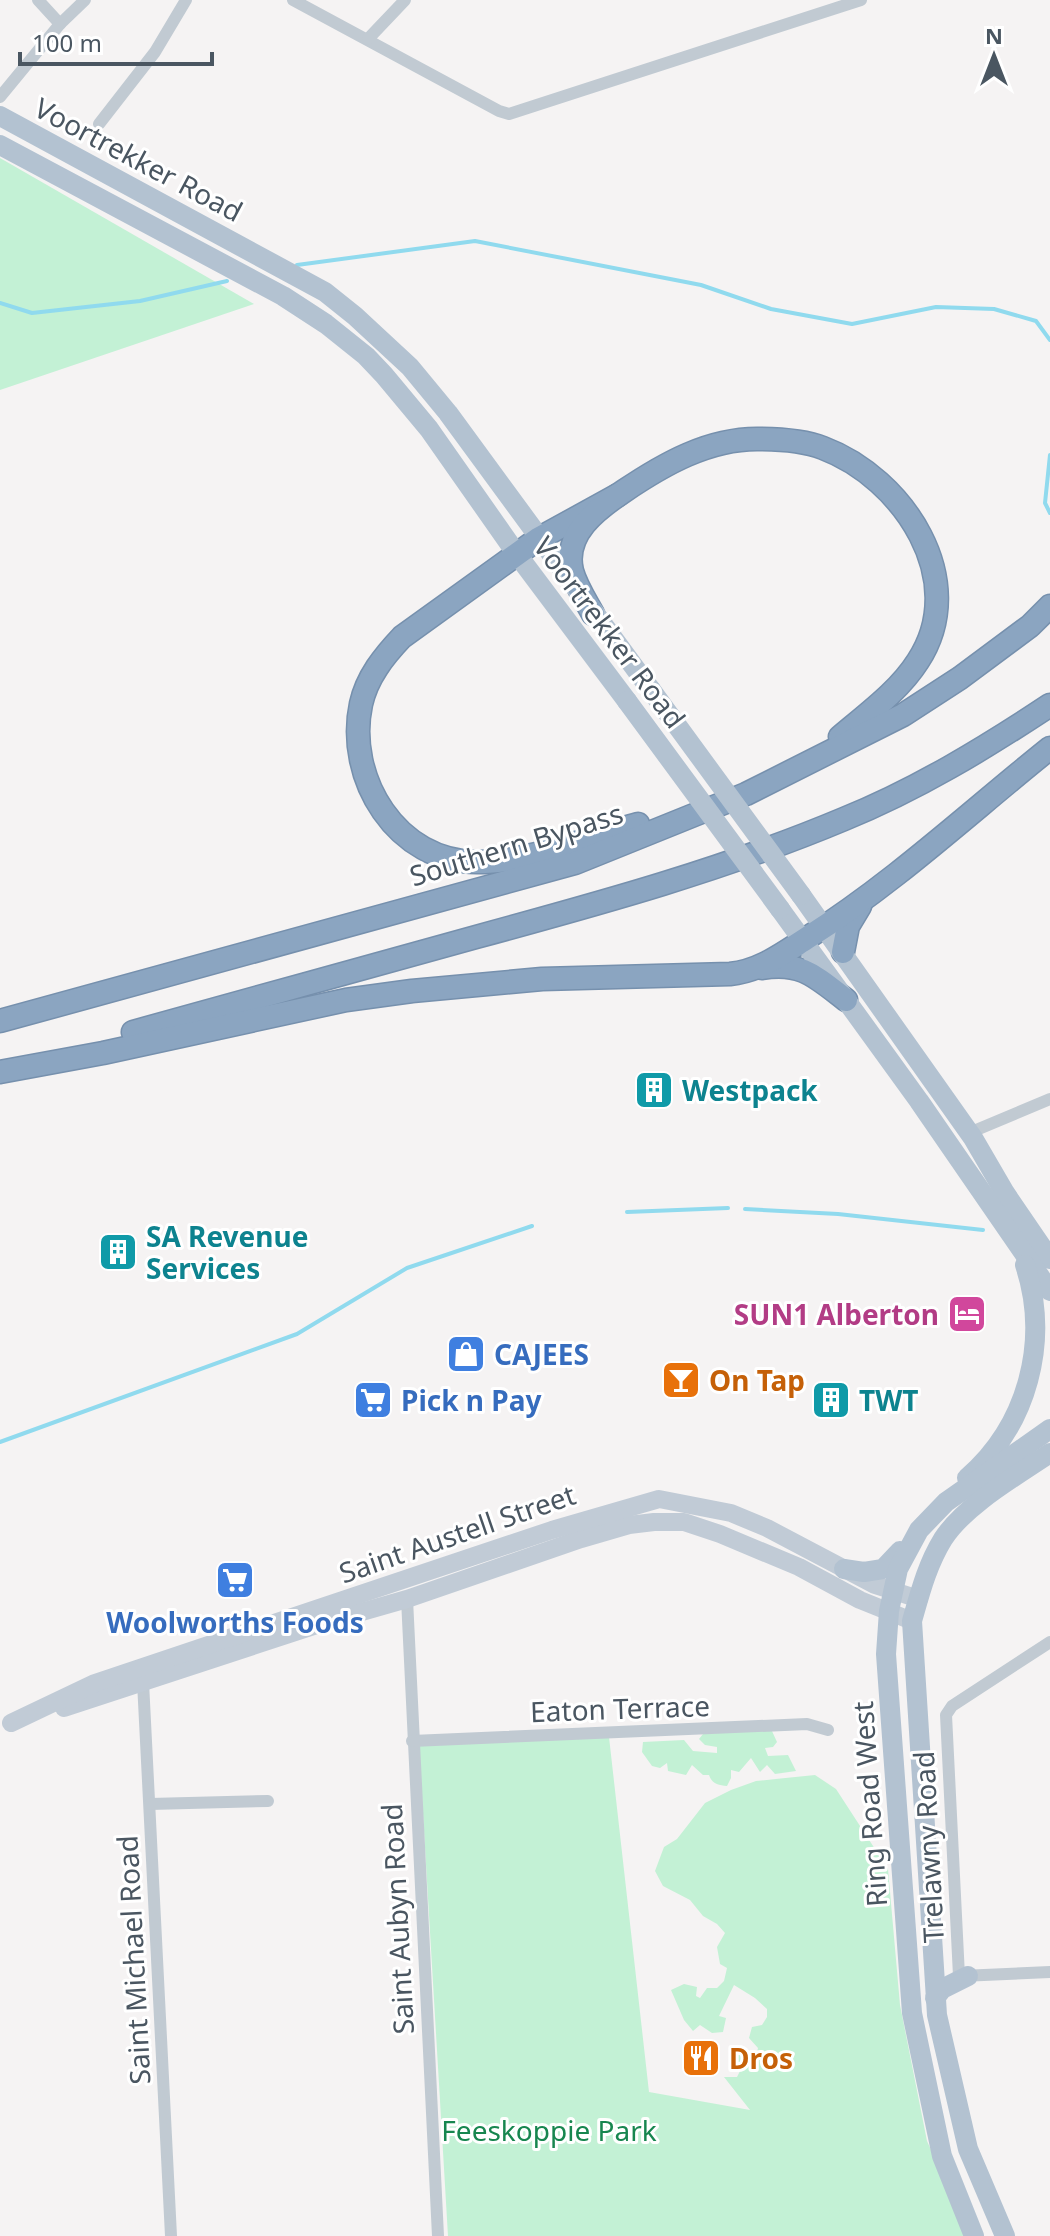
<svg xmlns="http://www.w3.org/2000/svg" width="1050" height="2236" font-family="'Noto Sans',sans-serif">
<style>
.green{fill:#c3f1d5}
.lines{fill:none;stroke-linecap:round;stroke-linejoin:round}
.stream{stroke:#90daee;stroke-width:4}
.highway-casing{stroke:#7690ad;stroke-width:25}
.street{stroke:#c1cad2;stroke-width:12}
.secondary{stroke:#c1cbd6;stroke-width:18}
.primary{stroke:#b3c2d1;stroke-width:20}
.highway{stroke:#8ba5c1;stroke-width:22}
.primary-bridge{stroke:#b3c2d1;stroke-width:20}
.labels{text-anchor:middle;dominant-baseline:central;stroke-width:6;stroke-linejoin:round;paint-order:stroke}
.street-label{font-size:28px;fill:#4a5661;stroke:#fff}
.culture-label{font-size:28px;font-weight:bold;fill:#0d838f;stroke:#fff;text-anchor:start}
.hotel-label{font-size:28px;font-weight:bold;fill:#b23c85;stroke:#fff;text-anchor:end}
.shop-label{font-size:28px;font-weight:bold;fill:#366cbe;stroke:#fff;text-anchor:start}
.food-label{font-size:28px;font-weight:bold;fill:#c56008;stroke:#fff;text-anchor:start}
.park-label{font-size:28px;fill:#17864f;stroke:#fff}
</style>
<rect width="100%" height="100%" fill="#f5f3f3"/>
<g class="green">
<polygon points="0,158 254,304 0,390"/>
<path d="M771,1729L777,1742L773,1747L765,1748L768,1756L788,1755L796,1771L775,1774L767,1765L760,1772L751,1758L739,1772L731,1770V1778L727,1786C718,1785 712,1784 709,1775H703L692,1765L686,1775L668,1771L667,1763L660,1768L652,1766L642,1752L643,1742L684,1740L693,1751L717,1753V1747L705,1745L699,1739L703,1734Z"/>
<polygon points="609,1737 649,2092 750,2110 724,2077 737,2077 741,2069 731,2062 736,2055 757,2052 758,2048 749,2038 752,2027 762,2025 767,2017 767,2009 755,1998 734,1985 719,2016 726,2018 723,2032 712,2033 700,2025 693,2031 684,2020 671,1990 684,1984 697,1987 696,1996 700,1998 707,1988 717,1988 724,1981 727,1968 720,1964 717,1947 725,1933 717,1924 703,1916 690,1900 663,1886 655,1871 664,1847 677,1839 705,1803 731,1790 756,1781 815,1775 836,1789 888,1869 900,2005 927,2141 970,2236 448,2236 419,1746"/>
</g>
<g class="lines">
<g class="stream">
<polyline points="297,265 475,241 701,285 771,309 852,324 936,307 994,309 1036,321 1050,340"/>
<polyline points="0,303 32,313 140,301 227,281"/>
<polyline points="1050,455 1045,503 1050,513"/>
<polyline points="745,1209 838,1214 983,1230"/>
<polyline points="627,1212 728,1208"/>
<polyline points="0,1442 297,1334 407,1268 532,1226"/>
</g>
<defs>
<g id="highway">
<path d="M618,495L538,539L402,637C384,656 367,677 361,704C345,778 397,863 478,862C529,862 588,838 638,824"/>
<path d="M593,614C586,601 576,586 572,571C563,534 597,509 624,491C664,464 708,439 757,439C779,439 803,440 823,448C903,478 971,580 918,661C899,691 867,714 840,737"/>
<polyline points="843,952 848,926 860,906"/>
<path d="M762,968C801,961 816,977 846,1000"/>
<polyline points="0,1021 575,863 746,794 903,715 960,678 1030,626 1050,606"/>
<path d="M133,1032C247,1000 362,969 476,937C601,903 725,869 844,819C916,790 985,748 1050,705"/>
<path d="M0,1072L103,1053L346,1000L412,991L542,979L730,974C760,971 782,954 807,938C894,883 970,812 1050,748"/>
</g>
</defs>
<use href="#highway" class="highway-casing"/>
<g class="street">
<polyline points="38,0 60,24"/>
<polyline points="293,0 499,111 509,114 861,0"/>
<polyline points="368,39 405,0"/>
<polyline points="0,97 60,24 85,0"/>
<polyline points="99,124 155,52 186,0"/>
<polyline points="969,1133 1050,1099"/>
<polyline points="407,1599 438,2236"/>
<polyline points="143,1682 171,2236"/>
<polyline points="412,1741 807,1724 828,1730"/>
<polyline points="150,1804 268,1801"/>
<polyline points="959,1976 946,1715 952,1706 1050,1642"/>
<polyline points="961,1976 1050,1972"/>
</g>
<g class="secondary">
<polyline points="64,1708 323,1623 407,1599 581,1539 629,1525 654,1522 684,1522 720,1534 799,1567 860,1600 912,1621"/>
<polyline points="11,1723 95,1683 552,1530 659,1499 731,1513 767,1528 875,1585 919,1599"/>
</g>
<g class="primary">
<polyline points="0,116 325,292 355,316 410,367 448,413 651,690"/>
<polyline points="0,145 283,296 326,324 366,356 384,375 429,429 516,553 627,701"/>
<polyline points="801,895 973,1138 1005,1193 1050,1259"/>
<polyline points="780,909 919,1101 1050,1291"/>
<path d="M967,1478C1028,1425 1050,1341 1025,1265"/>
<polyline points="844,1569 864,1572 883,1569 900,1551"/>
<polyline points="935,1998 942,1989 968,1976"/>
<polyline points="974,2236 942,2156 912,2013 886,1654 889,1611 898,1569 919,1530 946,1502 1050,1429"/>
<path d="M1005,2236L968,2149L937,2015L912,1621C920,1593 927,1565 943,1539C965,1505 1016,1476 1050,1453"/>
</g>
<use href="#highway" class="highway"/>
<g class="primary-bridge">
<polyline points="651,690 801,895"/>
<polyline points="627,701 780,909"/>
</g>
</g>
<defs>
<symbol id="building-square" viewBox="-11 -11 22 22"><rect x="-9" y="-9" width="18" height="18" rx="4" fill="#0f9aa8" stroke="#fff"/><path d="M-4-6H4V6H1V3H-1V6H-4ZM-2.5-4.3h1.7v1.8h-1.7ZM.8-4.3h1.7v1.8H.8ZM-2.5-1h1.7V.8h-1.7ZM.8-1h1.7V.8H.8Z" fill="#fff"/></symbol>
<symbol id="hotel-square" viewBox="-11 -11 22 22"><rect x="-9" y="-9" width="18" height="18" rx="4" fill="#d1479c" stroke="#fff"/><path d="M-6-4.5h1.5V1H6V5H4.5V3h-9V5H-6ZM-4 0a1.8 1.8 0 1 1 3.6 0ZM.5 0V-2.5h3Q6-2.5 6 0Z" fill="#fff"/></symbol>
<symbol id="shop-square" viewBox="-11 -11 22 22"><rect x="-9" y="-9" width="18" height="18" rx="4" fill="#3f7fe0" stroke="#fff"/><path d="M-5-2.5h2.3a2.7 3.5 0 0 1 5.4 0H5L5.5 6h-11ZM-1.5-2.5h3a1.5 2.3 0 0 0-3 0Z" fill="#fff"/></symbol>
<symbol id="bar-square" viewBox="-11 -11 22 22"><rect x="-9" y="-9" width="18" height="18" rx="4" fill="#e8710a" stroke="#fff"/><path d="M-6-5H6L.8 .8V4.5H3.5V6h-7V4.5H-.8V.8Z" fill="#fff"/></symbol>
<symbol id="supermarket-square" viewBox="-11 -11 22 22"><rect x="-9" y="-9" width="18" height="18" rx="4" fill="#3f7fe0" stroke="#fff"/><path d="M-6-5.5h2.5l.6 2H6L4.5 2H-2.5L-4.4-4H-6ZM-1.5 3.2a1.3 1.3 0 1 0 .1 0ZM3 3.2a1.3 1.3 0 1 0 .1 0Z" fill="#fff"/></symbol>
<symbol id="restaurant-square" viewBox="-11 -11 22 22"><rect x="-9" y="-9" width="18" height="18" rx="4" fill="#e8710a" stroke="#fff"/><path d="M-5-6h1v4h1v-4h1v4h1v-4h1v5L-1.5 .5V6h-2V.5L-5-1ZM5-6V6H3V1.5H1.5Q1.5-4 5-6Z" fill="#fff"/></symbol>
</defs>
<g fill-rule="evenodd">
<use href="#building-square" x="632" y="1068" width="44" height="44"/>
<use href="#building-square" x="96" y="1230" width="44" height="44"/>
<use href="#hotel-square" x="945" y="1292" width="44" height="44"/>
<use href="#shop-square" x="444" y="1332" width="44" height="44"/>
<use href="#bar-square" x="659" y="1358" width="44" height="44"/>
<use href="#supermarket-square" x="351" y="1378" width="44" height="44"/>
<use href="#building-square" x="809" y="1378" width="44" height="44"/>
<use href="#supermarket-square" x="213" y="1558" width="44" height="44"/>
<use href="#restaurant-square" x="679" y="2036" width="44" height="44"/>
</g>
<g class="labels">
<g class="street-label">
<text transform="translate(139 159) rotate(28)">Voortrekker Road</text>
<text transform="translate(610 632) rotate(53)">Voortrekker Road</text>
<text transform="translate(516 844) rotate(-17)">Southern Bypass</text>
<text transform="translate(457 1533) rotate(-19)">Saint Austell Street</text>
<text transform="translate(620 1708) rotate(-2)">Eaton Terrace</text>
<text transform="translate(869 1804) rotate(-94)">Ring Road West</text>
<text transform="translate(928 1847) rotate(-93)">Trelawny Road</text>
<text transform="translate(397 1919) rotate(-93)">Saint Aubyn Road</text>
<text transform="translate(133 1960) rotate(-93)">Saint Michael Road</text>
</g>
<g class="culture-label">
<text x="682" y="1090">Westpack</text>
<text x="146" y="1236">SA Revenue<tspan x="146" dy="32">Services</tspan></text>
<text x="859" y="1400">TWT</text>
</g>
<g class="hotel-label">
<text x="939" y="1314">SUN1 Alberton</text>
</g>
<g class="shop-label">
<text x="494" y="1354">CAJEES</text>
<text x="401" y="1400">Pick n Pay</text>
<text x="235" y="1622" text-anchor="middle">Woolworths Foods</text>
</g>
<g class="food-label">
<text x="709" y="1380">On Tap</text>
<text x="729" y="2058">Dros</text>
</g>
<g class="park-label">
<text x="549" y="2130">Feeskoppie Park</text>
</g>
</g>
<g transform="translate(994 56)" stroke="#ffffff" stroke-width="6" paint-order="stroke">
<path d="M0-6L14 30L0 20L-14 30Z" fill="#4a5661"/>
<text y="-12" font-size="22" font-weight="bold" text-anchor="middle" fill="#4a5661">N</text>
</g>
<path d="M20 52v12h192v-12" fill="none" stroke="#4a5661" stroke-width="4"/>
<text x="32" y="52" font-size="24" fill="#4a5661" stroke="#ffffff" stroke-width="6" paint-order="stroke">100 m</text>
</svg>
